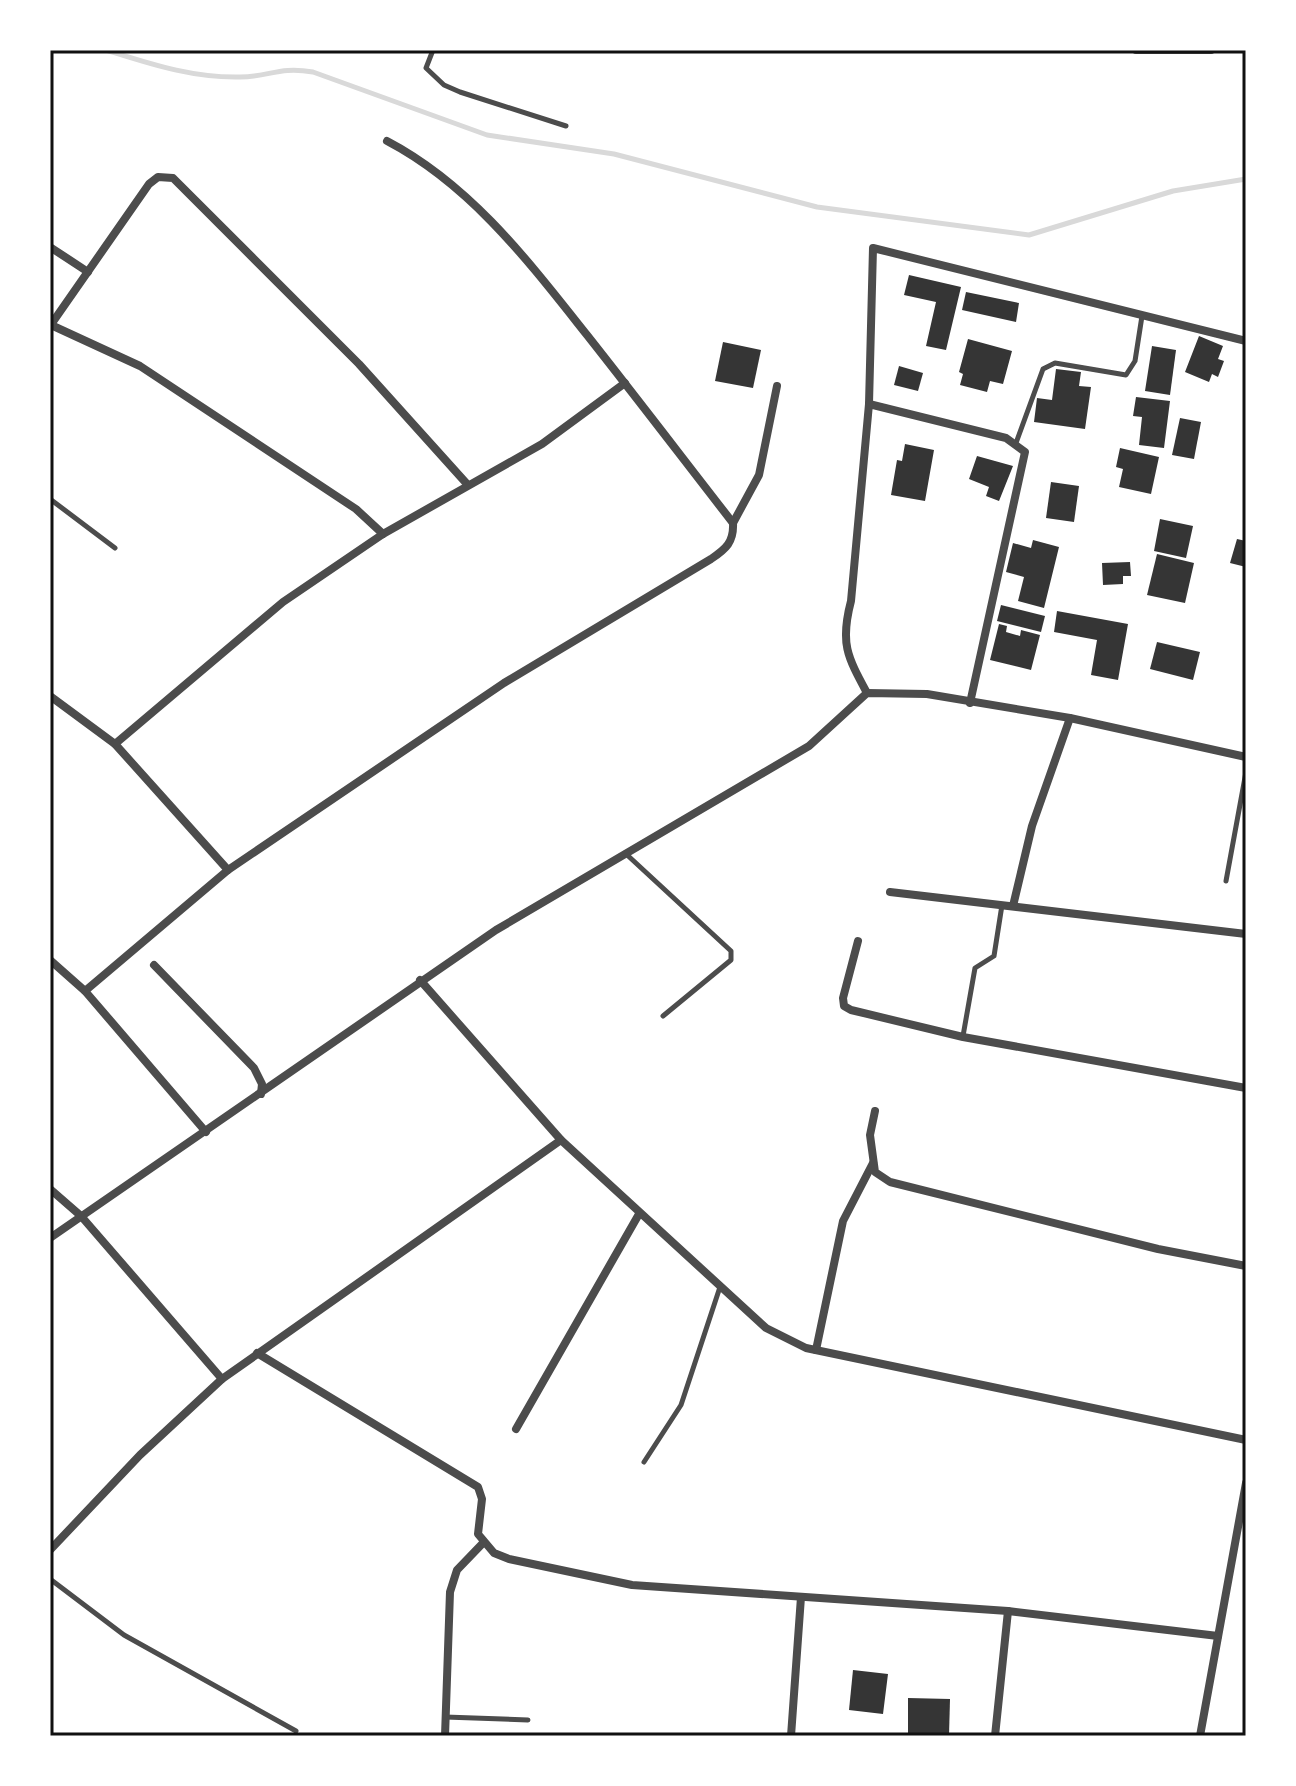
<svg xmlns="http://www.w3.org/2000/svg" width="1296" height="1786" font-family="Mulish,sans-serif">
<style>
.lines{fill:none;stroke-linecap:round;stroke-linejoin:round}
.stream{stroke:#d9d9d9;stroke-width:5}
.building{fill:#353535}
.service{stroke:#4c4c4c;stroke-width:5}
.minor{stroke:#4c4c4c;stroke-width:8}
.neatline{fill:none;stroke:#111;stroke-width:3}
</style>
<rect width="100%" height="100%" fill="#fff"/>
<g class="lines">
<path class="stream" d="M106,50C151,64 192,78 240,77C270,77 278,66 313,72L487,135L614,154L817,207L1029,235L1173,191L1246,179"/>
</g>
<g class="building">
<polygon points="909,275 961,287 946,350 926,346 936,302 904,295"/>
<polygon points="966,292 1019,303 1016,322 962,310"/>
<polygon points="1199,336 1223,346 1218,359 1224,361 1218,377 1212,374 1209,382 1185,372"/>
<polygon points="968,339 1012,351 1003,384 990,381 987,392 960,385 963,374 959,372"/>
<polygon points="723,342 761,350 753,388 715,381"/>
<polygon points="1152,346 1176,350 1170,395 1145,391"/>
<polygon points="899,366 923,373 918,391 894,385"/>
<polygon points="1056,369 1081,372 1079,386 1091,387 1085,429 1034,422 1037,398 1052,400"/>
<polygon points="1136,397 1170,401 1164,448 1139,445 1142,417 1133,416"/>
<polygon points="1180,418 1201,422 1194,459 1172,455"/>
<polygon points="905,444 934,450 925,501 891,495 897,460 902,461"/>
<polygon points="1120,448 1159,457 1151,494 1119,487 1123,469 1116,467"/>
<polygon points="977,456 1013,466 999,501 986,496 989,487 969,479"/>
<polygon points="1051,482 1079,486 1074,522 1046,518"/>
<polygon points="1160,519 1193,526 1186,558 1154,551"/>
<polygon points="1237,539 1246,541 1246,567 1230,563"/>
<polygon points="1033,540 1059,547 1044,608 1018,601 1024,577 1006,572 1013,543 1031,548"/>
<polygon points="1157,554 1194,563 1185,603 1147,595"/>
<polygon points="1130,562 1131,576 1123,576 1123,584 1103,585 1102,563"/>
<polygon points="1001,605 1045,616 1041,632 997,621"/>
<polygon points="1057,611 1128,624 1118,680 1091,675 1097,640 1054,632"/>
<polygon points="999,624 1007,626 1006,632 1020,636 1021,630 1040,635 1031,670 990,660"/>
<polygon points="1157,642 1200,652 1193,680 1150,669"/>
<polygon points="853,1670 888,1674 883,1714 849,1710"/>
<polygon points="908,1698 950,1699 949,1736 908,1736"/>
</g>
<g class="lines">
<g class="service">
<polyline points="433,50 426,68 444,85 460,92 566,126"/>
<polyline points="1016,443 1043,369 1055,363 1126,375 1135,361 1142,316"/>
<polyline points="50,499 115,548"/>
<polyline points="625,853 731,951 731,960 663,1016"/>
<polyline points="1226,881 1246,772"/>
<polyline points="963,1036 975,968 994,956 1002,905"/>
<polyline points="644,1462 681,1405 720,1287"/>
<polyline points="50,1579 124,1635 296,1731"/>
<polyline points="445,1717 528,1720"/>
</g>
<g class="minor">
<polyline points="1136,50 1211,50"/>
<polyline points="50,247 88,272"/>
<polyline points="51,325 140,366 356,509 383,534"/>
<polyline points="50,326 149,184 158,177 173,178 359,364 467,484"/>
<polyline points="869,404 873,248 1246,341"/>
<polyline points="733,523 759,475 777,386"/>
<path d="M867,693C847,656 840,643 851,601L869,404L1006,438L1025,452L970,703"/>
<polyline points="50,696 115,744 228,870"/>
<polyline points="115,744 283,602 383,534 542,444 625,383"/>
<polyline points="890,892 1246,934"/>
<polyline points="1013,906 1032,826 1070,718"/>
<polyline points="858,941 843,998 844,1006 851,1010 963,1037 1246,1088"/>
<polyline points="50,960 85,991 206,1132"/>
<polyline points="154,965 254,1068 262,1084 261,1094"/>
<polyline points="420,980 561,1140 766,1328 806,1348 1246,1440"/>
<path d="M85,991L228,870L504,683L711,559C726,549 734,542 733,523C684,460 636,397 587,335C529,262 471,185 387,141"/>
<polyline points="875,1111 870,1135 875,1172 890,1182 1158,1249 1246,1266"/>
<polyline points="50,1189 81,1216 222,1379"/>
<polyline points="50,1238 496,930 809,746 867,693 927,694 1070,718 1246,757"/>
<polyline points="816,1350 843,1221 873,1163"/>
<polyline points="257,1353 478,1487 482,1499 478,1534 494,1553 509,1559 632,1585 1008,1611 1218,1636"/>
<polyline points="516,1429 639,1214"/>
<polyline points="50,1550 140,1455 222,1379 561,1140"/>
<polyline points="445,1736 450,1592 457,1570 483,1543"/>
<polyline points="791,1736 801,1597"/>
<polyline points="995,1736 1008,1611"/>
<polyline points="1200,1736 1246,1483"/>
</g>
</g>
<rect width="1296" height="1786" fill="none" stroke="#ffffff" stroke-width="104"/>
<rect x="52" y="52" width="1192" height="1682" class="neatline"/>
</svg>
